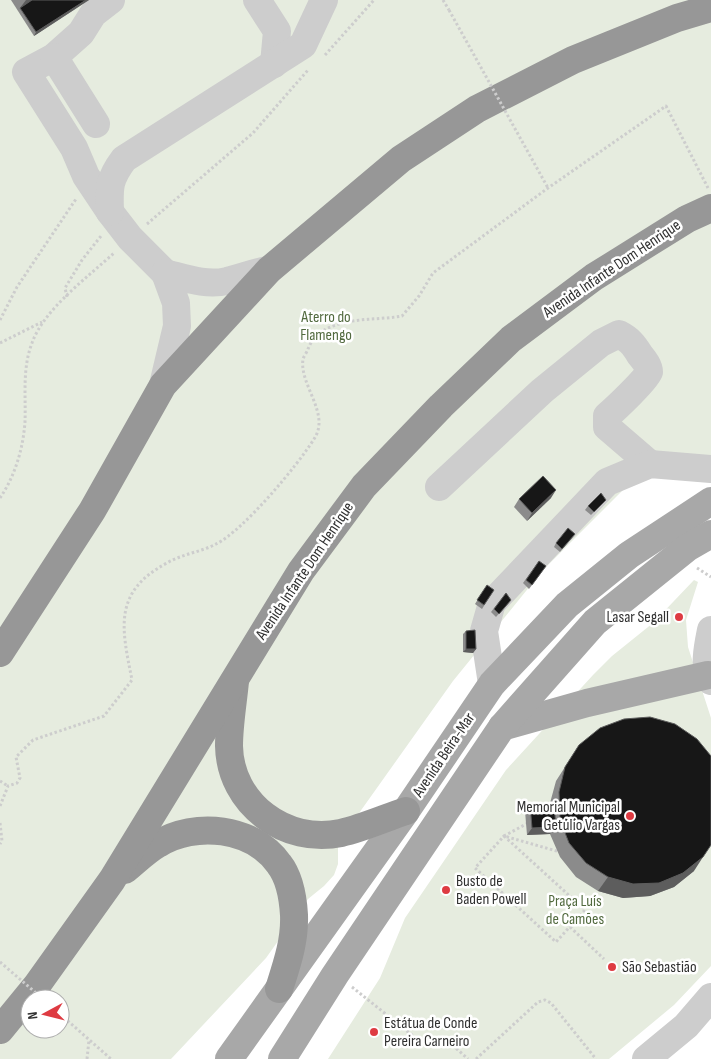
<svg xmlns="http://www.w3.org/2000/svg" width="711" height="1059" font-family="'Sofia Sans Condensed',sans-serif">
<style>
.green{fill:#e6ecdf;fill-rule:evenodd}
.lines{fill:none;stroke-linecap:round;stroke-linejoin:round}
.path{stroke:#cdcdcd;stroke-width:3;stroke-dasharray:2.5 2.5;stroke-linecap:butt}
.minor{stroke:#cdcdcd;stroke-width:28}
.major{stroke:#a8a8a8;stroke-width:28}
.highway{stroke:#979797;stroke-width:28}
.path-bridge{stroke:#cdcdcd;stroke-width:3;stroke-dasharray:2.5 2.5;stroke-linecap:butt}
.wall{fill:#8b8b8b}
.shaded-wall{fill:#5d5d5d}
.building{fill:#171717;stroke:#5d5d5d}
.poi-dot{fill:#de3b42;stroke:#fff;stroke-width:2}
.labels{text-anchor:middle;dominant-baseline:central;stroke-width:5;stroke-linejoin:round;paint-order:stroke}
.street-label{font-size:16px;fill:#303030;stroke:#fff}
.park-label{font-size:16px;fill:#526a3f;stroke:#fff}
.poi-label{font-size:16px;fill:#303030;stroke:#fff;text-anchor:start}
</style>
<rect width="100%" height="100%" fill="#fff"/>
<g class="green">
<path d="M0,0H711V456L635,478L543,570L453,681L352,823L338,844V864L334,875L324,886L308,899L266,958L171,1059H0ZM30,999H60V1029H30Z"/>
<polygon points="694,580 698,582 686,620 688,647 711,718 711,966 674,1005 609,1059 328,1059 380,978 405,918 506,770 593,675 612,656 653,623"/>
</g>
<g class="lines">
<g class="path">
<polyline points="443,0 449,10"/>
<polyline points="325,55 374,0"/>
<polyline points="147,224 253,133 308,70"/>
<polyline points="67,297 65,288 82,260 101,236"/>
<polyline points="0,320 17,287 76,199"/>
<polyline points="0,343 42,322"/>
<path d="M0,498C15,476 23,449 25,422C26,396 22,369 32,343C44,309 88,277 114,253"/>
<polyline points="697,568 711,577"/>
<polyline points="0,781 8,786"/>
<path d="M0,806L8,786L17,783L20,778L16,757L33,740L104,716L132,680C122,629 112,592 167,563C182,554 201,552 216,544C243,531 298,465 314,439C331,414 299,385 303,359C304,356 307,352 308,349C310,345 312,339 316,336C339,316 374,321 402,316L419,296L433,273L548,188L666,106L708,188"/>
<polyline points="0,823 2,841 0,844"/>
<polyline points="528,823 504,836 560,852"/>
<polygon points="504,836 585,910 556,942 475,868"/>
<polyline points="570,927 604,959"/>
<polyline points="352,987 412,1035 416,1038 448,1041 468,1059"/>
<polyline points="60,1014 111,1059"/>
<polyline points="87,1059 89,1040"/>
<polyline points="476,1059 538,1002 545,1000 551,1003 596,1059"/>
</g>
<g class="minor">
<polyline points="111,0 93,14 81,33 54,57 26,72 74,148 86,176 110,212 130,238 165,273"/>
<polyline points="257,0 277,31 274,64"/>
<polyline points="54,57 96,124"/>
<path d="M110,212C109,187 109,179 124,159L303,45L324,0"/>
<path d="M163,385L177,326L176,303L165,273C185,278 206,286 227,281C241,278 254,272 269,270"/>
<path d="M439,487L542,391L601,343L619,334C629,339 634,345 640,355C644,360 649,366 649,372C648,378 614,410 607,416V427L650,464"/>
<path d="M711,630C708,645 703,667 711,681"/>
<polyline points="492,684 484,631 492,603 607,482 650,464 711,469"/>
<polyline points="646,1059 686,1026 711,997"/>
</g>
<g class="major">
<polyline points="502,727 587,703 708,675"/>
<polyline points="229,1059 406,811 492,684 567,605 629,555 711,501"/>
<polyline points="282,1059 335,975 502,727 595,622 687,548 711,534"/>
</g>
<g class="highway">
<polyline points="0,653 92,511 163,385 269,270 401,159 477,109 573,60 677,18 711,8"/>
<path d="M235,681C233,703 229,725 229,746C230,804 286,845 341,833C363,828 385,818 406,811"/>
<path d="M125,870C136,861 146,851 158,844C195,821 253,827 279,864C290,878 293,898 294,915C295,941 287,964 279,989"/>
<polyline points="0,1030 37,985 112,880 301,571 364,486 441,406 511,339 594,277 687,219 711,208"/>
</g>
<g class="path-bridge">
<polyline points="449,10 548,188"/>
<polyline points="0,962 43,999"/>
</g>
</g>
<g class="wall">
<polygon points="11,0 89,0 34,36"/>
<polygon points="551,498 527,521 514,507 519,499"/>
<polygon points="603,503 591,515 585,510 588,506"/>
<polygon points="575,534 560,552 554,547 556,543"/>
<polygon points="539,561 546,566 529,589 523,583"/>
<polygon points="487,585 494,590 482,609 475,604"/>
<polygon points="506,593 511,600 496,617 491,612"/>
<polygon points="466,631 476,649 473,653 463,652 463,634"/>
<polygon points="579,745 694,871 674,887 650,896 623,898 598,891 576,877 560,857 550,834 527,835 525,811 530,804 550,803 556,781"/>
</g>
<g class="shaded-wall">
<polygon points="26,0 35,0 20,8"/>
<polygon points="86,0 89,0 34,36 36,32"/>
<polygon points="556,490 551,498 527,521 532,513"/>
<polygon points="466,649 476,649 473,653 463,652"/>
<polygon points="556,827 550,834 527,835 532,828"/>
<polygon points="703,857 694,871 674,887 650,896 623,898 598,891 608,877"/>
</g>
<g class="building">
<polygon points="32,0 86,0 36,32 20,8"/>
<polygon points="543,476 556,490 532,513 519,499"/>
<polygon points="601,493 606,500 594,512 588,506"/>
<polygon points="568,528 575,534 562,549 556,543"/>
<polygon points="539,561 546,566 532,585 526,580"/>
<polygon points="487,585 494,590 484,605 477,600"/>
<polygon points="506,593 511,600 499,614 494,609"/>
<polygon points="475,630 476,649 466,649 466,631"/>
<polygon points="650,717 675,724 697,739 711,756 711,845 703,857 683,873 659,883 633,884 608,877 586,863 569,843 560,820 559,792 565,767 579,745 600,728 624,719"/>
<polygon points="554,803 556,827 532,828 530,804"/>
</g>
<g class="poi-dot">
<circle cx="679" cy="617" r="5"/>
<circle cx="630" cy="816" r="5"/>
<circle cx="446" cy="890" r="5"/>
<circle cx="612" cy="967" r="5"/>
<circle cx="374" cy="1032" r="5"/>
</g>
<g class="labels">
<g class="street-label">
<text transform="translate(612 269) rotate(-34)">Avenida Infante Dom Henrique</text>
<text transform="translate(305 571) rotate(-56)">Avenida Infante Dom Henrique</text>
<text transform="translate(444 755) rotate(-56)">Avenida Beira-Mar</text>
</g>
<g class="park-label">
<text x="326" y="317">Aterro do<tspan x="326" dy="18">Flamengo</tspan></text>
<text x="575" y="901">Praça Luís<tspan x="575" dy="18">de Camões</tspan></text>
</g>
<g class="poi-label">
<text x="669" y="617" text-anchor="end">Lasar Segall</text>
<text x="620" y="807" text-anchor="end">Memorial Municipal<tspan x="620" dy="18">Getúlio Vargas</tspan></text>
<text x="456" y="881">Busto de<tspan x="456" dy="18">Baden Powell</tspan></text>
<text x="622" y="967">São Sebastião</text>
<text x="384" y="1023">Estátua de Conde<tspan x="384" dy="18">Pereira Carneiro</tspan></text>
</g>
</g>
<g transform="translate(45 1014) rotate(263)"><circle r="24" fill="#ffffff" stroke="#acacac"/>
<path d="M0-4L9 19L0 12L-9 19Z" fill="#de3b42"/>
<text y="-8" font-size="14" font-weight="bold" text-anchor="middle" fill="#303030">N</text>
</g>
</svg>
